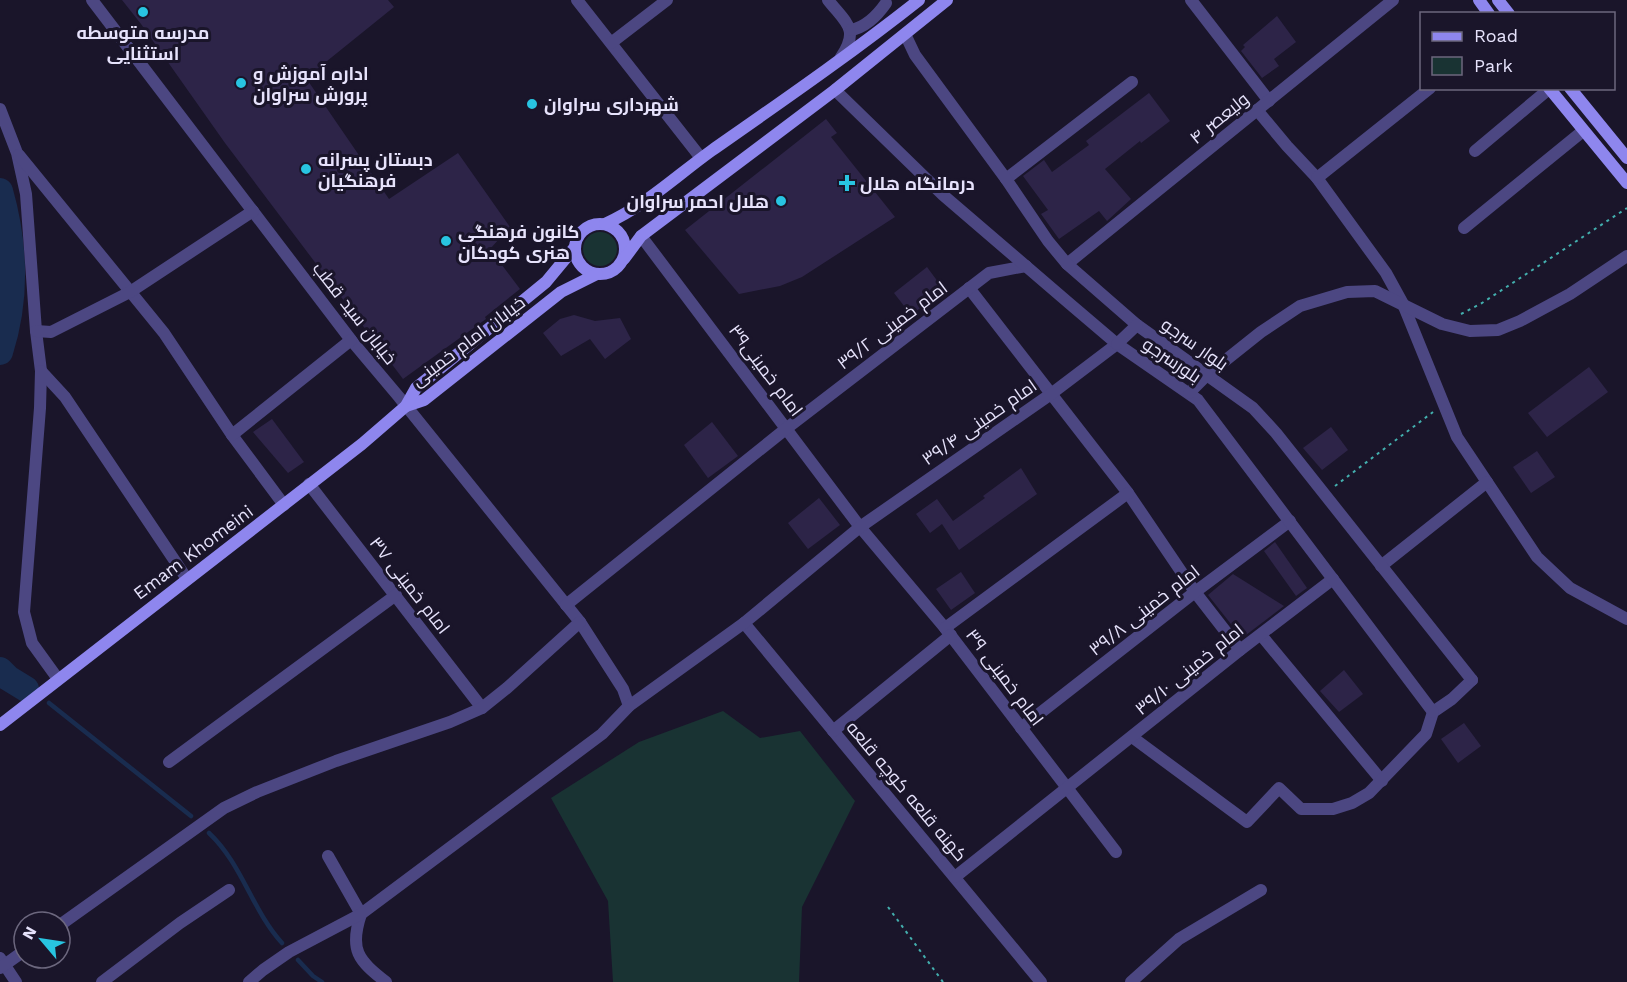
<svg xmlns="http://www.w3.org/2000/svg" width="1627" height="982" font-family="'Work Sans',Cairo,sans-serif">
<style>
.green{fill:#193333}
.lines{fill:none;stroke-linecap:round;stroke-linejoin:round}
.stream{stroke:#192c4f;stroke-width:4.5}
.river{stroke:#192c4f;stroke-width:26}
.building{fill:#2d2448}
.path{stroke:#43afae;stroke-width:2;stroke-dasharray:3 4.5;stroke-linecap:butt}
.minor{stroke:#4c4782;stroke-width:12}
.tertiary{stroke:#4c4782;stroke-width:12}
.secondary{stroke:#8e86ee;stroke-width:12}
.poi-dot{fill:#28c4e1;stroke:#1a152a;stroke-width:2}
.labels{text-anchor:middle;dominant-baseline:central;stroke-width:6;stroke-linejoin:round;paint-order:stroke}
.poi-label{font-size:18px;font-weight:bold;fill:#e6e2fb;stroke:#1a152a;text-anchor:start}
.street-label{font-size:18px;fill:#e6e2fb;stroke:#1a152a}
</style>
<rect width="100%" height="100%" fill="#1a152a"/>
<g class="green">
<circle cx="600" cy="249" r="17"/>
<polygon points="723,711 760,738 800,731 855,801 802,907 799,982 613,982 608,901 551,798 639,742"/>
</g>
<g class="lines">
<g class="stream">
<polyline points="49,703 191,816"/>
<path d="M209,833C242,864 252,910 282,943"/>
<polyline points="298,960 313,976 322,982"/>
</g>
<g class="river">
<path d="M0,191C15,244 17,299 0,352"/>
<polyline points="0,670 8,678 26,689"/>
</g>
</g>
<g class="building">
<polygon points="122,0 388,0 394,7 306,78 389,199 458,153 510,227 490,249 520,289 485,317 486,319 403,379 225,143 141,24"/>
<polygon points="1277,16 1296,42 1274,59 1279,66 1262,78 1241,51 1245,47 1243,45"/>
<polygon points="1149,93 1170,121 1141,143 1140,141 1105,169 1131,199 1107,221 1099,211 1059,239 1041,214 1048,210 1023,176 1044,160 1052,172 1089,145 1086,141"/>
<polygon points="826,119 837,133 831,137 895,217 802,277 780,286 739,294 685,230"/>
<polygon points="927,267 944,290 911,315 894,293"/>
<polygon points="574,315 595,321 620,318 631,339 605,359 590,339 561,356 543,333 560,319"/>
<polygon points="1589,367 1608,392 1547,437 1528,413"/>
<polygon points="272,419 304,462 288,473 253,432"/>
<polygon points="712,422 738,456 708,478 684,445"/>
<polygon points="1331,427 1348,450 1322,470 1303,448"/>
<polygon points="1537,451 1555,477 1531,493 1513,467"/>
<polygon points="1021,468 1037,494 959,550 942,524 930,533 916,514 937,499 953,521 985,498 983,496"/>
<polygon points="819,498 840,525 808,549 788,523"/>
<polygon points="1275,542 1307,588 1296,596 1264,551"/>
<polygon points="961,572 975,593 951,610 936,589"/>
<polygon points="1233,574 1284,606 1242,638 1208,595"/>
<polygon points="1344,670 1363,694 1339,712 1320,691"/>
<polygon points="1464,723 1481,746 1458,763 1441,739"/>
</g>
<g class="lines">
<g class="path">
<polyline points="1461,314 1482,303 1627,208"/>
<polyline points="1335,486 1433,412"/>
<polyline points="888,907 943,982"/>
</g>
<g class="minor">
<polyline points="92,0 351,340 399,397 580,622 623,689 629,706"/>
<polyline points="577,0 701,158"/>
<polyline points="1191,0 1269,101"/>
<polyline points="611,43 667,0"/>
<polyline points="0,109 17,153 26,194 36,331 41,371 40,408 24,612 32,643 58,679"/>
<polyline points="1257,110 1287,146 1317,178 1386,273 1403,304 1457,437 1537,557 1570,588 1627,619"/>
<polyline points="1475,151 1549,89"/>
<polyline points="19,155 164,333 232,435 284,505"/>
<polyline points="1317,178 1430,88"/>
<polyline points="1006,179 1132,82"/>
<polyline points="1464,228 1583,131"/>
<polyline points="641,236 860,527 945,628 1116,852"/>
<polyline points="1067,264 1393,0"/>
<polyline points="969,288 1128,493 1195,592 1240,650"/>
<polyline points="36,331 51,332 130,292 253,211"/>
<polyline points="41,371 65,397 187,579"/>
<polyline points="1207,375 1261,332 1300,306 1347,292 1375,291 1442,324 1470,331 1498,330 1520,321 1570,294 1627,256"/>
<polyline points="232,435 351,340"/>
<polyline points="309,484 482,708"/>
<polyline points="1381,566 1487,482"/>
<polyline points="566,605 787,428 989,273 1026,266"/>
<polyline points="744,623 1041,982"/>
<polyline points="945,628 1128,493"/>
<polyline points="1261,635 1382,781"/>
<polyline points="1021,728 1195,592 1290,521"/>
<polyline points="833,731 951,635"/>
<polyline points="1132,737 1247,822 1279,788 1301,809 1333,809 1352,803 1369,793 1426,734 1433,712 1452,699 1472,680"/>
<polyline points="169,762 396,595"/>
<path d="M328,856L361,914C349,950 358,960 386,982"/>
<polyline points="955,877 1240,650 1333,579"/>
<polyline points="60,925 224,808 257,792 336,761 450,722 482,708 507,688 580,622"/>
<polyline points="0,958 16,982"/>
<polyline points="0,968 24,951"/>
<polyline points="102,982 180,923 229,890"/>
<polyline points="249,982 263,970 289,952 361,914 602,734 629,706 744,623 860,527 1051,394 1117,344"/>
<polyline points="1131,982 1179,939 1261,890"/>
</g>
<g class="tertiary">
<path d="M828,0C846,23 860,29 841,57"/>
<path d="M851,30C866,27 877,16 886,3"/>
<polyline points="905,34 915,55 1006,179 1048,241 1067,264 1137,325 1253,408 1276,433 1472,680"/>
<polyline points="835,90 943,195 1070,304 1117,344 1198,400 1433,712"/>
<polyline points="1117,344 1137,325"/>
<polyline points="1189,393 1207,375"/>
</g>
<g class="secondary">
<polyline points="1479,0 1489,14"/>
<polyline points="1498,0 1509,14"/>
<polyline points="1549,88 1627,183"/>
<polyline points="1570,88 1627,158"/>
<circle cx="600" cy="249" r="25"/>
<path d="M605,224C645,206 675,177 711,151C781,102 852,53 919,0"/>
<polyline points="624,259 641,236 835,90 947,0"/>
<polyline points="406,406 424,400 561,292 597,274"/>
<polyline points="0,725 362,444 406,406 416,388 546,282 575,247"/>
</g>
</g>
<g class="poi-dot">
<circle cx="143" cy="12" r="6"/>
<circle cx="241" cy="83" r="6"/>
<circle cx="532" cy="104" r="6"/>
<circle cx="306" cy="169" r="6"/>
<path d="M844 174h6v6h6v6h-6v6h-6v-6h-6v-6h6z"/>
<circle cx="781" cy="201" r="6"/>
<circle cx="446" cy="241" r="6"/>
</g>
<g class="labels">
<g class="poi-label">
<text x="143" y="32" text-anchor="middle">مدرسه متوسطه<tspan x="143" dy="21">استثنایی</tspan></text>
<text x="253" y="73">اداره آموزش و<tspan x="253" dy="21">پرورش سراوان</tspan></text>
<text x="544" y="104">شهرداری سراوان</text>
<text x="318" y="159">دبستان پسرانه<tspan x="318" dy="21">فرهنگیان</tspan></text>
<text x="860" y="183">درمانگاه هلال</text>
<text x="769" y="201" text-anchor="end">هلال احمر سراوان</text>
<text x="458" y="231">کانون فرهنگی<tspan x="458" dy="21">هنری کودکان</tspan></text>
</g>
<g class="street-label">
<text transform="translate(1219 118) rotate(-39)">ولیعصر ۴</text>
<text transform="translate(355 313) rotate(52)">خیابان سید قطب</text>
<text transform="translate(892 325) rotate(-37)">امام خمینی ۳۹/۲</text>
<text transform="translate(468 341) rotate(-37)">خیابان امام خمینی</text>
<text transform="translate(1195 344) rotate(35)">بلوار سرجو</text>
<text transform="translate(1172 360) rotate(34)">بلورسرجو</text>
<text transform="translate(766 370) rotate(53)">امام خمینی۳۹</text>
<text transform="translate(979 422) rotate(-35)">امام خمینی ۳۹/۴</text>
<text transform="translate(193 552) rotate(-37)">Emam Khomeini</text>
<text transform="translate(410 585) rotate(52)">امام خمینی ۳۷</text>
<text transform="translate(1144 610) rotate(-38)">امام خمینی ۳۹/۸</text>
<text transform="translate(1189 669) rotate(-39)">امام خمینی ۳۹/۱۰</text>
<text transform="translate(1005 677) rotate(53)">امام خمینی ۳۹</text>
<text transform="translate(907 791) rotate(50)">کهنه قلعه کوچه قلعه</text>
</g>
</g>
<rect x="1420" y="12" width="195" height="78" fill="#1a152a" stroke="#6c677e" stroke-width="1.5"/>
<rect x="1432" y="32" width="30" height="9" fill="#8e86ee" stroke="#6c677e" stroke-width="1.5"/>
<text x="1474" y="42" font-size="18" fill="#e6e2fb">Road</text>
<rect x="1432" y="57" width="30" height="18" fill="#193333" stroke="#6c677e" stroke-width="1.5"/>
<text x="1474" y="72" font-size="18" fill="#e6e2fb">Park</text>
<g transform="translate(42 940) rotate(299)"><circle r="28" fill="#1a152a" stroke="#6c677e" stroke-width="1.5"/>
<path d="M0-4.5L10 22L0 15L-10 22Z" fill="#28c4e1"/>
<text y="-9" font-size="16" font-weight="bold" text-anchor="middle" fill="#e6e2fb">N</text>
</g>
</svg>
